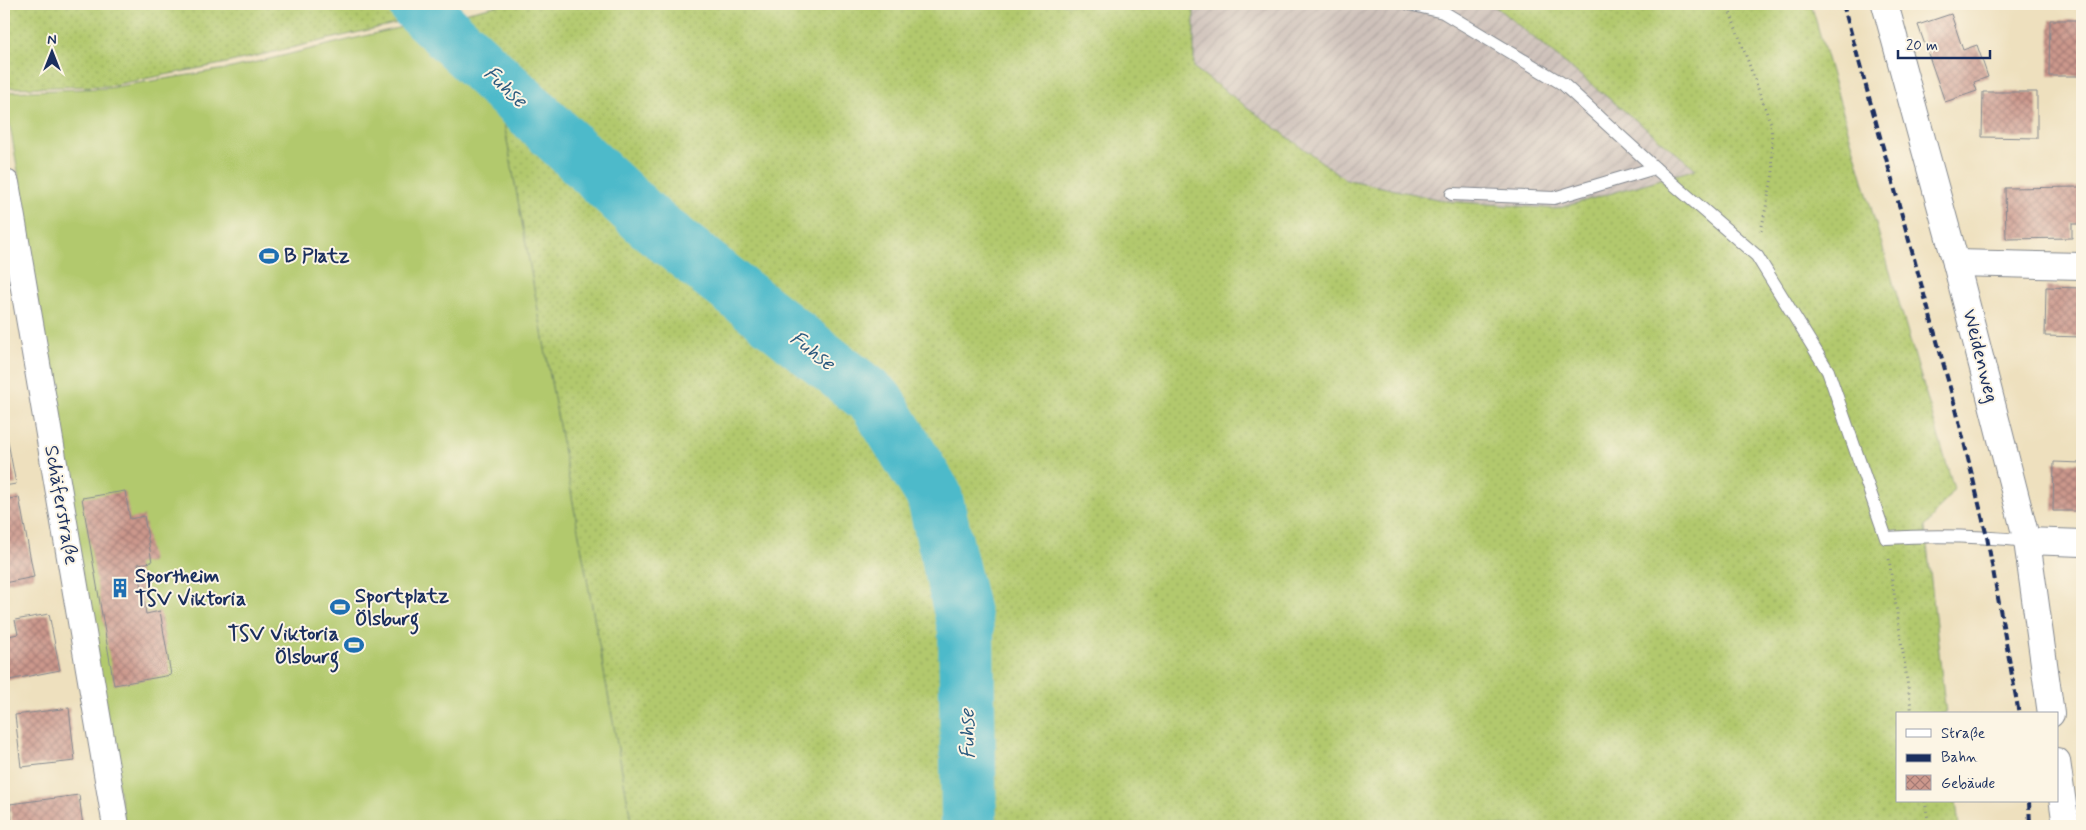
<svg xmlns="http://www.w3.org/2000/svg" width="2086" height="830" font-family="Mynerve,sans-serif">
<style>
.industrial{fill:url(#industrial-furrows)}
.grass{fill:url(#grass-dots);stroke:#667c66}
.garden{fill:#b2c96d;stroke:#667c66}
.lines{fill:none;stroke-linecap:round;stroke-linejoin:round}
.river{stroke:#4ebaca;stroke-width:56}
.building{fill:url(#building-cross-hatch)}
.lane-casing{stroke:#84888e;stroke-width:14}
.street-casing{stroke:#84888e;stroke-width:28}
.path{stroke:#84888e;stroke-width:3;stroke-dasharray:1 4;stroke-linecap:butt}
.lane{stroke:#fff;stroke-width:12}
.street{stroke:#fff;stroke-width:26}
.rail{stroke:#1b2f5e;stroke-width:4;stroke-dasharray:8 4;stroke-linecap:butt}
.labels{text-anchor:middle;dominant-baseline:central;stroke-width:4;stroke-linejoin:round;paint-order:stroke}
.poi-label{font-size:20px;font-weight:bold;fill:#1b2f5e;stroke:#fcf5e5;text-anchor:start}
.street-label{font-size:20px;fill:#1b2f5e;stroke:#fcf5e5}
.water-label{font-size:21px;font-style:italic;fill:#2a597e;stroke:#fcf5e5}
</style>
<defs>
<pattern id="industrial-furrows" width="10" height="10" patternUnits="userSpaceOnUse" patternTransform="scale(1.25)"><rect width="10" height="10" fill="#cec1ba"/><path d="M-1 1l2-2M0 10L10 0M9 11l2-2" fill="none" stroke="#b0a6a2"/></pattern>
<pattern id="grass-dots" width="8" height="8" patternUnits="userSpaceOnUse" patternTransform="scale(1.25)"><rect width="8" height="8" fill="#b2c96d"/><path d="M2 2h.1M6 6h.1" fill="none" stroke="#98ad61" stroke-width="1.8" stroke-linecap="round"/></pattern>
<pattern id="building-cross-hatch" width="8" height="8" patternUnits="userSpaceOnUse" patternTransform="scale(1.25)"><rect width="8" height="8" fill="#cc988c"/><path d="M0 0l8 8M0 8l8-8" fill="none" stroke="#a57c76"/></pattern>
</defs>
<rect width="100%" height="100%" fill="#fcf5e5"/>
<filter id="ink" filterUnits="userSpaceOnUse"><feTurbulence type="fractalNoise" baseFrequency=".02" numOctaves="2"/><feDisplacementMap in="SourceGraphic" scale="10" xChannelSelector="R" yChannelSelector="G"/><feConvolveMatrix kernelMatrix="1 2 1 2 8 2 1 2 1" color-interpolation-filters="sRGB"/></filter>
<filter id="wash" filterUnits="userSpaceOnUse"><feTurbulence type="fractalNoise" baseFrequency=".0096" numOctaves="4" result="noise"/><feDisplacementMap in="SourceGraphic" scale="20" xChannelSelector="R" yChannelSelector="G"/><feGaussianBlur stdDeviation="1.12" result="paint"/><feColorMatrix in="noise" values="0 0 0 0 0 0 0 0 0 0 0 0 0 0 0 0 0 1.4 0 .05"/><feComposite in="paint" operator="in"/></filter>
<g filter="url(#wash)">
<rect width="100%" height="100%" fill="#eee0be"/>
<polygon class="industrial" points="1194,4 1488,4 1497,8 1697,169 1556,209 1446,201 1345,179 1194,68"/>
<g class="grass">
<polygon points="4,4 386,4 403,22 222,64 108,86 4,88"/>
<polygon points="503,4 1194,4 1194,68 1345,179 1446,201 1556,209 1696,169 1497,8 1488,4 1811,4 1954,489 1925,527 1946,714 1897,714 1897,801 1956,801 1959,826 632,826 504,124 406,26"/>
</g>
<polygon class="garden" points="406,26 504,124 632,826 125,826 50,388 20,183 4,92 108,88 232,68"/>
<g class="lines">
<polyline class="river" points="416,4 650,223 876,401 934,495 966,630 969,826"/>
</g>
<g id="blocks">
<g class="building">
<polygon points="1951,14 1963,50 1977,45 1988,77 1974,82 1977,91 1945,102 1918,25"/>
<polygon points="2050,20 2082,20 2082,76 2049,76"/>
<polygon points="1983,92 2037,92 2037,138 1982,137"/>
<polygon points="2082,187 2082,224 2072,224 2072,238 2006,239 2005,188"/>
<polygon points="2046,287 2082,288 2082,337 2045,336"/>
<polygon points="4,421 16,484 4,486"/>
<polygon points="2054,462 2082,463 2082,511 2053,511"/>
<polygon points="125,491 130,519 144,516 152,562 138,564 146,614 160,611 171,675 114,685 82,498"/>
<polygon points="19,497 34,577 4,583 4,500"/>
<polygon points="49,614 60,670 4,681 4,637 18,634 15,620"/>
<polygon points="69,708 75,761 21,767 15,715"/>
<polygon points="79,795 83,826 4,826 4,823 12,822 10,804"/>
</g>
</g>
</g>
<g filter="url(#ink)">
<use href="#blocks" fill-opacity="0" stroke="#84888e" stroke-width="1"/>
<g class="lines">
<defs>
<g id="lane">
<polyline points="1409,4 1443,12 1563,84 1655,168"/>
<path d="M1452,194L1554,198L1655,168L1757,256L1828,371L1886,538C1934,535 1979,536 2027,541"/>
</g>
<g id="street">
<polyline points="1885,4 1956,263 2027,541 2051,714"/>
<polyline points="6,183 116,826"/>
<polyline points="1956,263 2082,266"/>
<polyline points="2027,541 2082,543"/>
<polyline points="2057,761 2066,826"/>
</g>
</defs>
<use href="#lane" class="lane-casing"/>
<use href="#street" class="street-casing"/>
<g class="path">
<polyline points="1727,4 1771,124 1773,173 1761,231"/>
<polyline points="1889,559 1912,714"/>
<polyline points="1925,801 1929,826"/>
</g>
<use href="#lane" class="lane"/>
<use href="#street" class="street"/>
<g class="rail">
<polyline points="1843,4 1956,409 1987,537 2019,714"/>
<polyline points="2029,801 2030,826"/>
</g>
</g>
</g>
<defs>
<symbol id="stadium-bare" viewBox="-9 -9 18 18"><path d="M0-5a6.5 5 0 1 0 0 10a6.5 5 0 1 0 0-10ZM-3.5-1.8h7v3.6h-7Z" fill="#1f6fb2" stroke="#fcf5e5" stroke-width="2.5" paint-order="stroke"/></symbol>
<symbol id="building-bare" viewBox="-9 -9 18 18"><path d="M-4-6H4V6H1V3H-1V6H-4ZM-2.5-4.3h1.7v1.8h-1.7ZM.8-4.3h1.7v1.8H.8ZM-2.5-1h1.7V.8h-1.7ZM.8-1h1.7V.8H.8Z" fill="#1f6fb2" stroke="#fcf5e5" stroke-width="2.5" paint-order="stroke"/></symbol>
</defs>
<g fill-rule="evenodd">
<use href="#stadium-bare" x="255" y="242" width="28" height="28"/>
<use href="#building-bare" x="106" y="574" width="28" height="28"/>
<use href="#stadium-bare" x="326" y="593" width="28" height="28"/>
<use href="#stadium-bare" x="340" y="631" width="28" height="28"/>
</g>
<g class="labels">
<g class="poi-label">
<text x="284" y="256">B Platz</text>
<text x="135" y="576">Sportheim<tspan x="135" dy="23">TSV Viktoria</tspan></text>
<text x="355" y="596">Sportplatz<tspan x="355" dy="23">Ölsburg</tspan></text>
<text x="339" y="634" text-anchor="end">TSV Viktoria<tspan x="339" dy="23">Ölsburg</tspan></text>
</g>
<g class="street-label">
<text transform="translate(1980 356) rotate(76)">Weidenweg</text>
<text transform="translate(61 505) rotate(80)">Schäferstraße</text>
</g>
<g class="water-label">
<text transform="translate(505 87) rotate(43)">Fuhse</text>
<text transform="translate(812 351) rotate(38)">Fuhse</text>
<text transform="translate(968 734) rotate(-91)">Fuhse</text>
</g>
</g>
<rect width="2086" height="830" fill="none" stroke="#fcf5e5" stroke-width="20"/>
<rect x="1896" y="712" width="162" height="90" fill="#fcf5e5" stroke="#a2a6af"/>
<rect x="1906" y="729" width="25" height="8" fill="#ffffff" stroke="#a2a6af"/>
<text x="1941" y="738" font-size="15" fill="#1b2f5e">Straße</text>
<rect x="1906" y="754" width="25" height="8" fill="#1b2f5e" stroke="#a2a6af"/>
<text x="1941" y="762" font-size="15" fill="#1b2f5e">Bahn</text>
<rect x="1906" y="775" width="25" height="15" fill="url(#building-cross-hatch)" stroke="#a2a6af"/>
<text x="1941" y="788" font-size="15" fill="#1b2f5e">Gebäude</text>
<g transform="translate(52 52)" stroke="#fcf5e5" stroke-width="4" paint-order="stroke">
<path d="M0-4L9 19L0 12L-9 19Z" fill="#1b2f5e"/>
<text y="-8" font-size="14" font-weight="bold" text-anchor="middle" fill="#1b2f5e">N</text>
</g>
<path d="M1898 50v8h92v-8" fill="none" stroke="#1b2f5e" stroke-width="2.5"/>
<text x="1906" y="50" font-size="15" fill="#1b2f5e" stroke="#fcf5e5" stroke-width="4" paint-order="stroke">20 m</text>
</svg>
